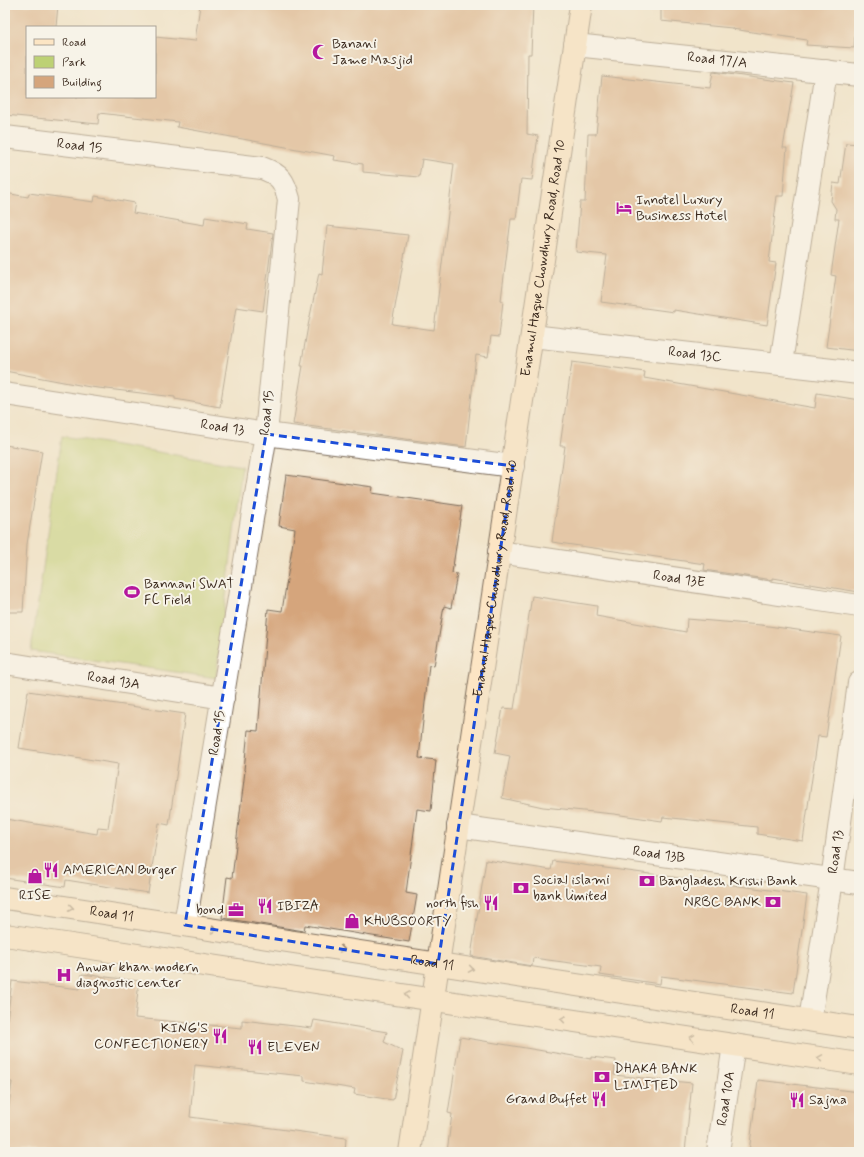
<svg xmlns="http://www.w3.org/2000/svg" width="864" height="1157" font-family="Mynerve,sans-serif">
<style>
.green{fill:#bdd174;stroke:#7c7e49}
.building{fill:#d5a57c}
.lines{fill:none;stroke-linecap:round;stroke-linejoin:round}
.street-casing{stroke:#7b6b5a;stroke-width:24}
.secondary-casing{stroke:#7b6b5a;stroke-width:24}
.street{stroke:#fff;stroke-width:22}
.secondary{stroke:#fce5c4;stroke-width:22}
.oneway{stroke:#9c8871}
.marked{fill:none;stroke:#1d4ed8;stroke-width:3;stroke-dasharray:8 5;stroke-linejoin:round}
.labels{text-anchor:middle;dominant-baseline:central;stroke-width:4;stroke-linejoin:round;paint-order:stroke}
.poi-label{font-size:14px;fill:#3b2a1e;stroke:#f7f3e8;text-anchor:start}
.street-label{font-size:14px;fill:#3b2a1e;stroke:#f7f3e8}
</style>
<rect width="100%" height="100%" fill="#f7f3e8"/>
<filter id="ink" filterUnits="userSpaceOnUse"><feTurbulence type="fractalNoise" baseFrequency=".025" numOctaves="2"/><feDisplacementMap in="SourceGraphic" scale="8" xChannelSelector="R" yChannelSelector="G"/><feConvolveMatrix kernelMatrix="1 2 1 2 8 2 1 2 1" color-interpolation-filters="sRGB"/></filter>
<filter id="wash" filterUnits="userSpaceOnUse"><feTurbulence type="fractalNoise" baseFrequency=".012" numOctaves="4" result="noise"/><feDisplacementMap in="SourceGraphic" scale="16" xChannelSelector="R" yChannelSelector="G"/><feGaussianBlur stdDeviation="0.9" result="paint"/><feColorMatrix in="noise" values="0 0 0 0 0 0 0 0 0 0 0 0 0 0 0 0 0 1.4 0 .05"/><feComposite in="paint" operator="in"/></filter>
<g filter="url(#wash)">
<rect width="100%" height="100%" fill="#f1e4ca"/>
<polygon class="green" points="62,436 242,466 216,678 31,651"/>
<g id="blocks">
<g class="building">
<polygon points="5,5 58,5 56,27 27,27 27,97 155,97 155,37 195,41 200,5 533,5 531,54 528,54 527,134 538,136 532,180 521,179 516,219 511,219 501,300 503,301 499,337 491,336 488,357 476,355 466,447 293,424 303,366 301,366 308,326 319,273 322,274 327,226 408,235 392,324 434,330 454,164 422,159 419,177 363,172 363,164 334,160 335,156 177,127 178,122 99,113 98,124 5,115"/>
<polygon points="661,5 857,5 854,48 806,45 807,40 732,29 732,28 661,21"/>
<polygon points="713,72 794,83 783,148 787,148 783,196 777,196 769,262 776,263 767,325 674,310 674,312 601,302 607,255 576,252 580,202 585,202 588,134 596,134 602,76 710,88"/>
<polygon points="846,143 859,144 859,351 826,347 836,276 831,275 839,219 835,219 836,209 831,201 833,183 840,184"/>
<polygon points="5,193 28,197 29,193 94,202 95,196 135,203 133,213 204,225 205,217 248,224 247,229 273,233 263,311 236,307 220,407 175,399 175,397 90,387 5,371"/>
<polygon points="572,362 645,372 644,378 815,408 817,393 859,400 859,592 773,578 773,580 704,570 705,564 552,542 565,446 560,446"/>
<polygon points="5,445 42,451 27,544 23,612 5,612"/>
<polygon points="286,475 373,487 372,493 462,506 452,573 457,574 451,608 444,606 434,666 429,665 419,758 436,760 431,811 417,809 406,893 417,895 409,942 305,925 304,931 222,918 227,877 232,878 245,771 244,770 248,730 258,731 268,609 282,611 295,529 279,526"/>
<polygon points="532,596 597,606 596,616 686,632 687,619 761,625 841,636 826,737 818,736 803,841 757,834 757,827 663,817 662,821 614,814 543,807 502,798 510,756 495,753 503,708 514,709"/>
<polygon points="28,691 185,714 169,825 159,823 148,893 66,880 65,887 5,878 5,819 97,834 98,827 108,828 118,764 19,748"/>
<polygon points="486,860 551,870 553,861 807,895 793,993 661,976 660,984 600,975 601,967 533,958 532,966 471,956"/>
<polygon points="82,974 139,981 135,1018 242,1028 242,1020 312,1028 314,1020 387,1032 384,1042 403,1051 393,1100 354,1094 355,1089 304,1081 304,1076 195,1065 190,1117 346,1138 345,1152 5,1152 5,1135 12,1082 5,1081 5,1036 12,981 80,989"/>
<polygon points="460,1037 591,1059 591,1057 616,1060 614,1075 692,1083 685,1152 447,1152 452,1114 448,1113"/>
<polygon points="758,1080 859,1092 859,1152 749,1152"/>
</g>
</g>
</g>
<g filter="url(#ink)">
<use href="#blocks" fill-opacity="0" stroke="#7b6b5a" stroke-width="1"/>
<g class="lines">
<defs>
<g id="street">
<path id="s1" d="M575,45L859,75"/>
<path id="s2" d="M5,137L262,168C281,175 284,181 289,199L266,434L185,925"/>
<path id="s3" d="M532,336L859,373"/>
<polyline points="781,363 826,71"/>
<path id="s4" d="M5,394L266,434L513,466"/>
<path id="s5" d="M499,552L859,606"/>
<path id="s6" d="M5,663L223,698"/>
<path id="s7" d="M458,826L859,883"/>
<path id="s8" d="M810,1020L832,880L859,683"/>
<path id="s9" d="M718,1152L734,1045"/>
</g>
<g id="secondary">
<path id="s10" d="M5,898L859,1028"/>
<polyline points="5,935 859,1064"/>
<path id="s11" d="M410,1152L581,5"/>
</g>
</defs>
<use href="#street" class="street-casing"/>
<use href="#secondary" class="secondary-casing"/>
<use href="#street" class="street"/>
<use href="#secondary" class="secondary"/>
</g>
<defs><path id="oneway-chevron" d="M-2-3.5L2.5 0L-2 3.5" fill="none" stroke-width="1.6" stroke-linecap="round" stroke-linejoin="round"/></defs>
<g class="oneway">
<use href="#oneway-chevron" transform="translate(71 908) rotate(9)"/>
<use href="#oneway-chevron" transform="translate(214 930) rotate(9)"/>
<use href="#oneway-chevron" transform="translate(342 949) rotate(9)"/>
<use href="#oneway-chevron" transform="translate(471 969) rotate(9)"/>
<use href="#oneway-chevron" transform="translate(407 995) rotate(-171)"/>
<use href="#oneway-chevron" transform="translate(563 1019) rotate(-171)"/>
<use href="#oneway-chevron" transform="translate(692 1038) rotate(-171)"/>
<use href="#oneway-chevron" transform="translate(820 1058) rotate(-171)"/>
</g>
</g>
<path d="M0 0H864V1157H0ZM266,434L513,466L438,964L185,925Z" fill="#f1e4ca" fill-opacity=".55" fill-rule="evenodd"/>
<path class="marked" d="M266,434L513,466L438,964L185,925Z"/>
<defs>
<symbol id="mosque-bare" viewBox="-9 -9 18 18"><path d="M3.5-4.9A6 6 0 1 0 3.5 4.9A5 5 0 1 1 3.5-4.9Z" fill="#b5179e" stroke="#f7f3e8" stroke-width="2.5" paint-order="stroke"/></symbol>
<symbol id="hotel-bare" viewBox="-9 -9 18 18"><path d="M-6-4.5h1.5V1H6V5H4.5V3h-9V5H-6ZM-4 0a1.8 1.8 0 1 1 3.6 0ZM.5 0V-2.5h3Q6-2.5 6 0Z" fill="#b5179e" stroke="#f7f3e8" stroke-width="2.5" paint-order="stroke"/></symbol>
<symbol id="stadium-bare" viewBox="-9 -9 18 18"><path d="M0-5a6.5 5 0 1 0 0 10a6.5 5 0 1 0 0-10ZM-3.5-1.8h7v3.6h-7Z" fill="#b5179e" stroke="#f7f3e8" stroke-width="2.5" paint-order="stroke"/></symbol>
<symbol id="restaurant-bare" viewBox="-9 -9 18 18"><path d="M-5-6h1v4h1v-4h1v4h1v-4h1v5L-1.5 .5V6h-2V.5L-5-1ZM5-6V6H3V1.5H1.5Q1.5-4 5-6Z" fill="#b5179e" stroke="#f7f3e8" stroke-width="2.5" paint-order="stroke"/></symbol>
<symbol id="shop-bare" viewBox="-9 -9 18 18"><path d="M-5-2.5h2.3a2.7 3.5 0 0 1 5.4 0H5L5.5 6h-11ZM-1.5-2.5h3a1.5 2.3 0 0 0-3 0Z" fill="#b5179e" stroke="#f7f3e8" stroke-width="2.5" paint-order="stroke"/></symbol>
<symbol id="bank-bare" viewBox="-9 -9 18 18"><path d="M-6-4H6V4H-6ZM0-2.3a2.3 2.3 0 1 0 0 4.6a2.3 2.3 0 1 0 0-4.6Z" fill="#b5179e" stroke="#f7f3e8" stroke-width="2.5" paint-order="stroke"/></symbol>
<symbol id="office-bare" viewBox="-9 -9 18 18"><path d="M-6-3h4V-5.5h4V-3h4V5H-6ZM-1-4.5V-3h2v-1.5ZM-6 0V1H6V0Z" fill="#b5179e" stroke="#f7f3e8" stroke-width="2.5" paint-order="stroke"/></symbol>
<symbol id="hospital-bare" viewBox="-9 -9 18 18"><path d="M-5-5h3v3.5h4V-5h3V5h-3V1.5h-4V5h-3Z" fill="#b5179e" stroke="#f7f3e8" stroke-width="2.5" paint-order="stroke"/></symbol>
</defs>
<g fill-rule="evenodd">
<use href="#mosque-bare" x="309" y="41" width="22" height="22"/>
<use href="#hotel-bare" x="613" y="197" width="22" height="22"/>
<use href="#stadium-bare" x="121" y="581" width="22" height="22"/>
<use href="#restaurant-bare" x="40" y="859" width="22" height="22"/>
<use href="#shop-bare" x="24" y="865" width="22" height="22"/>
<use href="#bank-bare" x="636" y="870" width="22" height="22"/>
<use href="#bank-bare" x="510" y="877" width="22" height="22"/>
<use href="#bank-bare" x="762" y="891" width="22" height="22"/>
<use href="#restaurant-bare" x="480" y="892" width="22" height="22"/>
<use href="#restaurant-bare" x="254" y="895" width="22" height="22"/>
<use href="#office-bare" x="225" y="899" width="22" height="22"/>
<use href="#shop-bare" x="341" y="910" width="22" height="22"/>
<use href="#hospital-bare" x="53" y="964" width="22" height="22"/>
<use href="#restaurant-bare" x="209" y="1025" width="22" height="22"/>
<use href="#restaurant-bare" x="244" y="1036" width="22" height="22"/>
<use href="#bank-bare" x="591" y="1066" width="22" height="22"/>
<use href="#restaurant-bare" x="588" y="1088" width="22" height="22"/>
<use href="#restaurant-bare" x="786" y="1089" width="22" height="22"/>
</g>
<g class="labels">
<g class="poi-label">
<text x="332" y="44">Banani<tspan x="332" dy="16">Jame Masjid</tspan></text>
<text x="636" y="200">Innotel Luxury<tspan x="636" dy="16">Business Hotel</tspan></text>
<text x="144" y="584">Bannani SWAT<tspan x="144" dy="16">FC Field</tspan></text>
<text x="63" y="870">AMERICAN Burger</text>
<text x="533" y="880">Social islami<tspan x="533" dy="16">bank limited</tspan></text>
<text x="659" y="881">Bangladesh Krishi Bank</text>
<text x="35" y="895" text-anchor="middle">RISE</text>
<text x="761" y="902" text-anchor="end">NRBC BANK</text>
<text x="479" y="903" text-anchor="end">north fish</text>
<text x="277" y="906">IBIZA</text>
<text x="224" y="910" text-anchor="end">bond</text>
<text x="364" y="921">KHUBSOORTY</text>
<text x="76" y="967">Anwar khan modern<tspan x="76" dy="16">diagnostic center</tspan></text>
<text x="208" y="1028" text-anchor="end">KING'S<tspan x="208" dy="16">CONFECTIONERY</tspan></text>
<text x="267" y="1047">ELEVEN</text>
<text x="614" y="1069">DHAKA BANK<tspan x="614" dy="16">LIMITED</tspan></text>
<text x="587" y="1099" text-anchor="end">Grand Buffet</text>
<text x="809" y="1100">Sajna</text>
</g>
<g class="street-label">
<text stroke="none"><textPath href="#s1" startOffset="143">Road 17/A</textPath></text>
<text stroke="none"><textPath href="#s2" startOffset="75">Road 15</textPath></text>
<text stroke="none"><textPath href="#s11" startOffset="904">Enamul Haque Chowdhury Road, Road 10</textPath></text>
<text stroke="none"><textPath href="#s3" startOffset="164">Road 13C</textPath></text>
<text transform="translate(267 413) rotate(-84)">Road 15</text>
<text stroke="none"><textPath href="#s4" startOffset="220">Road 13</textPath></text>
<text stroke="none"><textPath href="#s11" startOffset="580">Enamul Haque Chowdhury Road, Road 10</textPath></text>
<text stroke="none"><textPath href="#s5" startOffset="182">Road 13E</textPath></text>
<text stroke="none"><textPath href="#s6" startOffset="110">Road 13A</textPath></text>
<text transform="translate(217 733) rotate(-81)">Road 15</text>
<text stroke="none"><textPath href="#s8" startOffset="170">Road 13</textPath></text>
<text stroke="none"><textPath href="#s7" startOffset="203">Road 13B</textPath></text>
<text stroke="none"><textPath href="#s10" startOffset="108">Road 11</textPath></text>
<text stroke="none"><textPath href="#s10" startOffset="432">Road 11</textPath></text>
<text stroke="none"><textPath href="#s10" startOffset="756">Road 11</textPath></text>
<text stroke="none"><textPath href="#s9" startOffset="54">Road 10A</textPath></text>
</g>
</g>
<rect width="864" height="1157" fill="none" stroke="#f7f3e8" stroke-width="20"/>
<rect x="26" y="26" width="130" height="72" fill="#f7f3e8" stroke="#aca397"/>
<rect x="34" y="39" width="20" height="6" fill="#fce5c4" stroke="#aca397"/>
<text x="62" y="46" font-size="12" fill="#3b2a1e">Road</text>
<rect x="34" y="56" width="20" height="12" fill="#bdd174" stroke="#aca397"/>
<text x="62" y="66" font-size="12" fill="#3b2a1e">Park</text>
<rect x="34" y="76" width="20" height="12" fill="#d5a57c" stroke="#aca397"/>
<text x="62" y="86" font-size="12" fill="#3b2a1e">Building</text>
</svg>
